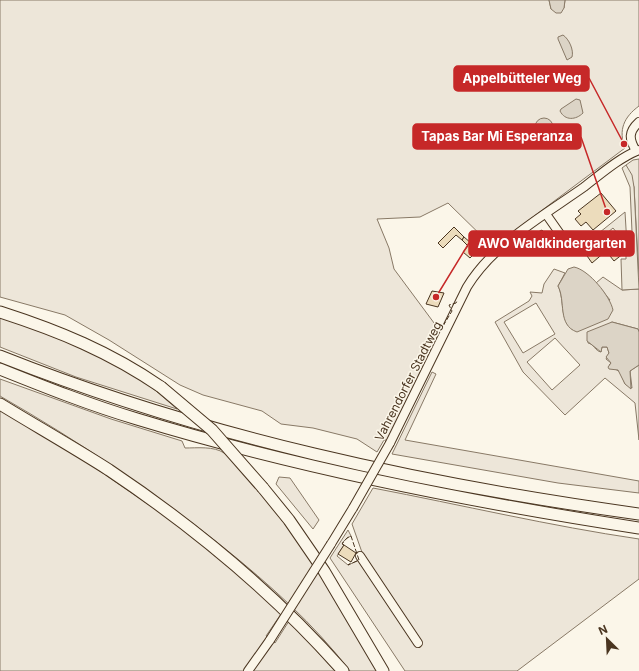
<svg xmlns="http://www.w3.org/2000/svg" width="639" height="671" font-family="Inter,sans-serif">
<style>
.green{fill:#ede6d9;stroke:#887966;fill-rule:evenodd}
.parking{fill:#ede7d9;stroke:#887966}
.water{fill:#dcd4c6;stroke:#887966}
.building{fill:#ecdcbc;stroke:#4a3520}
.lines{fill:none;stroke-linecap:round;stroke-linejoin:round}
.minor-casing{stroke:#4a3520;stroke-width:10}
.highway-casing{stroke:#4a3520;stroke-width:13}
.minor{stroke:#fbf6e9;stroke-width:8}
.highway{stroke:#fbf6e9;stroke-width:11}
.minor-bridge-casing{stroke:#4a3520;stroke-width:10;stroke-linecap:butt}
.highway-bridge-casing{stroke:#4a3520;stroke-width:13;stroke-linecap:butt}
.minor-bridge{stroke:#fbf6e9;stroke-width:8}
.highway-bridge{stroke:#fbf6e9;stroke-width:11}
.fence{stroke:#4a3520;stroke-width:1;stroke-dasharray:5 2;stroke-linecap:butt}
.labels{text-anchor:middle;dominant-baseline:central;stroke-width:3;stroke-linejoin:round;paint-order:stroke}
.street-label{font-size:12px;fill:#4a3520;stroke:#fbf6e9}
.leader{fill:none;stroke:#c62828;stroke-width:1.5}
.callout-dot{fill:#c62828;stroke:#fbf6e9;stroke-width:1.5}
.callout{fill:#c62828;stroke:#c62828;stroke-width:1.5}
.callout-label{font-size:13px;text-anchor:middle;font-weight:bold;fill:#fff}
</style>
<rect width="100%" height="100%" fill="#fbf6e9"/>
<g class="green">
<path d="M0,0H549L551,9L564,8L565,0H639V106C624,117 618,130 625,148L493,247L448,203L420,217L377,219L389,248L394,269L440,331L388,440H384L377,452L357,439L313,428L281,424L262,411L203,395L180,385L109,340L65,315L0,297Z"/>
<polygon points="639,159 639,277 634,187 626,165 633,160"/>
<path d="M554,269L565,273L558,286C565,300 559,320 573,330L610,300L596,283L603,277L622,290L639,289V332L638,329L612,322L588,337V343C594,344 595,351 601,352L602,347H607L609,353L606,359L611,363L609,365L620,372L625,384L632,388L630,371L639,365V440L635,403L605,378L565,415L523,372L495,322L529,301L532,296L530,292L542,293L544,284ZM536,303L555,334L523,353L504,322ZM555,338L580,365L552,390L527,362Z"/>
<path d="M0,317C47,333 95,349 137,376C151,386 164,398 177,409L76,377L0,347Z"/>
<polygon points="432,372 436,374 405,440 639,481 639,493 558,483 392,454"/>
<path d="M0,379L111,419L182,441L185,448C197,448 214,446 224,453C234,461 242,473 251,483C302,539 340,606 379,671H350C314,624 269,584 223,547C152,490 78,441 0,396Z"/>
<polygon points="0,410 68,449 184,529 232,568 281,614 266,636 275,643 289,621 335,671 0,671"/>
<polygon points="279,477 290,478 319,520 313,529 276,484"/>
<path d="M373,488C462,505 550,526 639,539V579L517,671H405L330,558L348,530L351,536L347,538L342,543L344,545L337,556L348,565L364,558L352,524Z"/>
</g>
<g class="parking">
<polygon points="626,165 632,175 634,187 639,289 622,290 621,259 626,259 626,255 633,254 630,187 622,168"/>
<polygon points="625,212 627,245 613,228 583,253 579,249"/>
</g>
<g class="water">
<polygon points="549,0 565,0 564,8 561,13 556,13 551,9"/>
<path d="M563,35C569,39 574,50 572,57L567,60L558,39V37Z"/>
<path d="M576,99L580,100L583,113C576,120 565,121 560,111L561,109Z"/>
<circle cx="544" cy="127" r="9"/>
<path d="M574,267C589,270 610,296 613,310L608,319L577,332C557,325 566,301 558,286L568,269Z"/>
<polygon points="612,322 638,329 639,332 639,365 630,371 631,389 625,384 618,370 609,369 608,367 611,363 606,357 609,353 607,347 602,347 601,352 587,341 587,332"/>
</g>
<g class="building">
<polygon points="601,193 616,211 593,230 586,222 581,226 575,219 581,214 578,211"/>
<polygon points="454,227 464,237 462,240 456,235 443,248 438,243"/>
<polygon points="542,230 549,239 543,243 536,233"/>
<polygon points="612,231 620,240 616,244 624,253 614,261 606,251 592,263 585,253"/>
<polygon points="464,237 478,249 474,256 473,255 470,258 463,252 468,246 462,240"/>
<polygon points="432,291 444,293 438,307 426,304"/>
<polygon points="344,545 356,553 351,562 338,554"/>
</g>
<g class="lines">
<defs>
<g id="minor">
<path d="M636,151C629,139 628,132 639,122"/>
<polyline points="546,214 572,251"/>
<path d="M390,443L467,287C493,244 543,216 584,187C601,174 619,158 639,150"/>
<polyline points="331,544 353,508"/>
<polyline points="360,556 418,643"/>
<polyline points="248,671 270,640"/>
</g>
<g id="highway">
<path d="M0,312C59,331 110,352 161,387"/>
<path d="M0,356C204,437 422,484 639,514"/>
<path d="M0,369C45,387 90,405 137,419C301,469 470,502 639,528"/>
<path d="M0,404C36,426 73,447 109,470C194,527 275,594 343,671"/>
<polyline points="263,488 289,520 324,571 383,671"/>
</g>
</defs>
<use href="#minor" class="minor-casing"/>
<use href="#highway" class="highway-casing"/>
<use href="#minor" class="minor"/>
<use href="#highway" class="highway"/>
<defs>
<g id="minor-bridge">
<polyline points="353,508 390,443"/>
<polyline points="270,640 331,544"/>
</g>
<polyline id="highway-bridge" points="161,387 212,430 263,488"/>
</defs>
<use href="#minor-bridge" class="minor-bridge-casing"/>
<use href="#highway-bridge" class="highway-bridge-casing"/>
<use href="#minor-bridge" class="minor-bridge"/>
<use href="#highway-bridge" class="highway-bridge"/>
<g class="fence">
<polyline points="443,326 452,311 449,305 456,303 457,301"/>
<polyline points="344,545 342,544 347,538 351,536 359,560 348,565 351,562"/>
</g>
</g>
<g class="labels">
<g class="street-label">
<text transform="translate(408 381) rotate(-63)">Vahrendorfer Stadtweg</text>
</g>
</g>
<path class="leader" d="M624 144L589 78M607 212L581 137M436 297L469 243"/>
<g class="callout-dot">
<circle cx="624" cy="144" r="4"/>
<circle cx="607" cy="212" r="4"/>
<circle cx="436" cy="297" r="4"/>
</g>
<g class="callout">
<rect x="454" y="66" width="135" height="25" rx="4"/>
<rect x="413" y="124" width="168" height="25" rx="4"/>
<rect x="469" y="231" width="165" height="25" rx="4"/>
</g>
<g class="callout-label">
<text x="522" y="83">Appelbütteler Weg</text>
<text x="497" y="141">Tapas Bar Mi Esperanza</text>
<text x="552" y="248">AWO Waldkindergarten</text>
</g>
<g transform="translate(607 639) rotate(336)" stroke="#fbf6e9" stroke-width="3" paint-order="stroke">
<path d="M0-3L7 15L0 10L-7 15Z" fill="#4a3520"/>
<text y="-6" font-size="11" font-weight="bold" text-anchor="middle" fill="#4a3520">N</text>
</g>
</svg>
